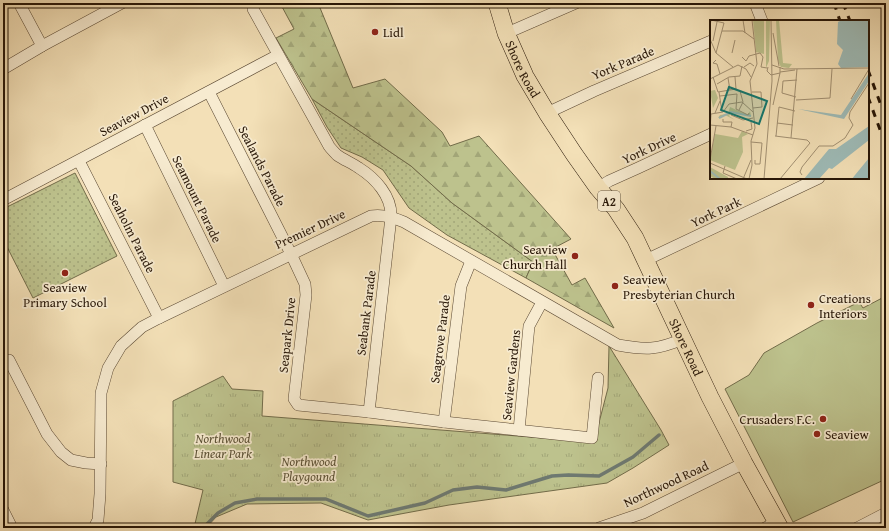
<svg xmlns="http://www.w3.org/2000/svg" width="889" height="531" font-family="'Gentium Book Plus',serif">
<style>
.grass{fill:url(#grass-dots);stroke:#726c4a}
.forest{fill:url(#forest-firs);stroke:#726c4a}
.park{fill:url(#park-tufts);stroke:#726c4a}
.pitch{fill:#bdc28d;stroke:#726c4a}
.lines{fill:none;stroke-linecap:round;stroke-linejoin:round}
.stream{stroke:#6e7971;stroke-width:3.5}
.street-casing{stroke:#5a4833;stroke-width:12}
.primary-casing{stroke:#271607;stroke-width:18}
.street{stroke:#f7ebd0;stroke-width:11}
.primary{stroke:#f3e0b7;stroke-width:17}
.rail{stroke:#271607;stroke-width:3;stroke-dasharray:7 7;stroke-linecap:butt}
.poi-dot{fill:#8f2418;stroke:#f7ebd0;stroke-width:1.5}
.labels{text-anchor:middle;dominant-baseline:central;stroke-width:3.5;stroke-linejoin:round;paint-order:stroke}
.shield{fill:#f7ebd0;stroke:#655643;stroke-width:1}
.shield-label{font-size:12px;font-weight:bold;fill:#271607}
.poi-label{font-size:13px;fill:#271607;stroke:#f7ebd0;text-anchor:start}
.street-label{font-size:13px;fill:#271607;stroke:#f7ebd0}
.park-label{font-size:13px;font-style:italic;fill:#5c5236;stroke:#f7ebd0}
.inset-river{fill:none;stroke:#9ebbb7;stroke-width:2}
.inset-road{fill:none;stroke:#a18f71;stroke-width:1}
.view{fill:#0f766e;fill-opacity:0.15;stroke:#0f766e;stroke-width:2}
.inset-edge{fill:none;stroke:#271607;stroke-width:2}
</style>
<defs>
<pattern id="grass-dots" width="8" height="8" patternUnits="userSpaceOnUse"><rect width="8" height="8" fill="#bdc28d"/><path d="M2 2h.1M6 6h.1" fill="none" stroke="#a2a678" stroke-width="1.8" stroke-linecap="round"/></pattern>
<pattern id="forest-firs" width="22" height="20" patternUnits="userSpaceOnUse"><rect width="22" height="20" fill="#bdc28d"/><path d="M5 1l3.5 6h-7zM16 11l3.5 6h-7z" fill="#a2a678"/></pattern>
<pattern id="park-tufts" width="24" height="20" patternUnits="userSpaceOnUse"><rect width="24" height="20" fill="#bdc28d"/><path d="M3 7l-1-3M5 7V3M7 7l1-3M15 17l-1-3M17 17v-4M19 17l1-3" fill="none" stroke="#a2a678"/></pattern>
</defs>
<rect width="100%" height="100%" fill="#f3e0b7"/>
<filter id="stains"><feTurbulence type="fractalNoise" baseFrequency=".005" numOctaves="4"/><feColorMatrix values="0 0 0 0 .2 0 0 0 0 .09 0 0 0 0 .02 0 0 0 .5 -.17"/></filter>
<radialGradient id="worn" r=".72"><stop offset=".6" stop-color="#630" stop-opacity="0"/><stop offset="1" stop-color="#630" stop-opacity=".3"/></radialGradient>
<g class="grass">
<polygon points="312,99 411,166 452,203 533,262 526,278 447,235 409,208 383,170 362,157 341,148 327,127"/>
<polygon points="75,173 117,256 33,298 3,239 3,209"/>
</g>
<polygon class="forest" points="280,3 318,3 353,88 385,79 442,132 450,146 479,136 571,239 552,249 572,285 585,278 614,328 526,278 533,262 452,203 411,166 312,99 276,38 294,29"/>
<polygon class="park" points="609,346 661,430 669,445 633,468 607,483 449,505 368,520 321,503 247,504 216,517 206,528 194,528 203,490 173,482 173,401 223,376 232,389 263,391 262,416 594,442 608,388"/>
<polygon class="pitch" points="886,296 886,479 793,522 725,389 749,375 764,353 817,323 859,302 863,308"/>
<g class="lines">
<polyline class="stream" points="203,528 218,513 235,503 257,499 326,499 368,516 425,503 453,490 477,487 506,490 552,476 568,475 599,476 633,457 659,435"/>
<defs>
<g id="street">
<polyline points="19,3 42,46"/>
<polyline points="755,3 762,21"/>
<path d="M253,9L329,146C331,149 334,152 337,155C344,160 352,163 359,168C375,178 392,196 391,217L369,412"/>
<polyline points="506,33 514,30 576,3"/>
<polyline points="3,69 42,46 122,3"/>
<polyline points="209,92 291,254 305,284 306,295 294,399 298,405 369,412 444,422 592,438 598,378"/>
<polyline points="547,113 594,91 711,41"/>
<polyline points="145,125 224,286"/>
<polyline points="79,161 159,318"/>
<polyline points="598,188 609,181 638,168 711,134"/>
<polyline points="3,200 278,55"/>
<polyline points="646,260 819,178"/>
<polyline points="9,360 47,434 61,452 71,460 86,463 101,464"/>
<polyline points="444,422 461,286 471,261"/>
<polyline points="519,430 529,326 542,302"/>
<polyline points="3,510 12,528"/>
<path d="M94,528L98,520L100,494L101,393L108,368L121,346L142,327L159,318L371,216C383,214 393,217 404,222L618,345C646,350 657,350 683,339"/>
<polyline points="599,528 643,513 744,463"/>
<polyline points="765,528 776,522"/>
<polyline points="857,528 886,513"/>
</g>
<g id="primary">
<path id="s1" d="M497,3L506,33L525,76L547,113L574,154L598,188L616,209L635,238L710,397L744,463L780,528"/>
</g>
</defs>
<use href="#street" class="street-casing"/>
<use href="#primary" class="primary-casing"/>
<use href="#street" class="street"/>
<use href="#primary" class="primary"/>
<g class="rail">
<polyline points="834,3 840,21"/>
<polyline points="843,3 850,21"/>
<polyline points="868,70 886,119"/>
<polyline points="868,97 886,146"/>
</g>
</g>
<g class="poi-dot">
<circle cx="375" cy="32" r="4"/>
<circle cx="575" cy="256" r="4"/>
<circle cx="65" cy="273" r="4"/>
<circle cx="615" cy="286" r="4"/>
<circle cx="811" cy="305" r="4"/>
<circle cx="823" cy="419" r="4"/>
<circle cx="817" cy="434" r="4"/>
</g>
<g class="labels">
<rect class="shield" x="598" y="191" width="22" height="20" rx="3"/>
<g class="shield-label">
<text x="609" y="201">A2</text>
</g>
<g class="poi-label">
<text x="383" y="32">Lidl</text>
<text x="567" y="249" text-anchor="end">Seaview<tspan x="567" dy="15">Church Hall</tspan></text>
<text x="623" y="279">Seaview<tspan x="623" dy="15">Presbyterian Church</tspan></text>
<text x="65" y="287" text-anchor="middle">Seaview<tspan x="65" dy="15">Primary School</tspan></text>
<text x="819" y="298">Creations<tspan x="819" dy="15">Interiors</tspan></text>
<text x="815" y="419" text-anchor="end">Crusaders F.C.</text>
<text x="825" y="434">Seaview</text>
</g>
<g class="street-label">
<text transform="translate(623 63) rotate(-23)">York Parade</text>
<text stroke="none"><textPath href="#s1" startOffset="71">Shore Road</textPath></text>
<text transform="translate(134 115) rotate(-28)">Seaview Drive</text>
<text transform="translate(649 148) rotate(-25)">York Drive</text>
<text transform="translate(262 166) rotate(63)">Sealands Parade</text>
<text transform="translate(197 199) rotate(64)">Seamount Parade</text>
<text transform="translate(716 212) rotate(-25)">York Park</text>
<text transform="translate(310 229) rotate(-25)">Premier Drive</text>
<text transform="translate(132 233) rotate(63)">Seaholm Parade</text>
<text transform="translate(366 313) rotate(-83)">Seabank Parade</text>
<text transform="translate(287 335) rotate(-84)">Seapark Drive</text>
<text transform="translate(440 339) rotate(-83)">Seagrove Parade</text>
<text stroke="none"><textPath href="#s1" startOffset="395">Shore Road</textPath></text>
<text transform="translate(511 375) rotate(-84)">Seaview Gardens</text>
<text transform="translate(666 484) rotate(-25)">Northwood Road</text>
</g>
<g class="park-label">
<text x="223" y="438">Northwood<tspan x="223" dy="15">Linear Park</tspan></text>
<text x="309" y="461">Northwood<tspan x="309" dy="15">Playgound</tspan></text>
</g>
</g>
<g transform="translate(710 20)">
<rect width="159" height="159" fill="#f3e0b7"/>
<path d="M5,70L8,78L3,88L0,71Z" fill="#bdc28d"/>
<path d="M60,0L59,41L56,48V1ZM66,0H69L73,43L82,44L79,48L71,47L68,41Z" fill="#bdc28d"/>
<path d="M43,0H54V34L46,32ZM20,87L38,95L40,91L41,96L22,92L19,96L25,100L15,95L8,98L10,95L18,94ZM32,111L38,114L32,117L33,132L25,150L0,140L5,114L28,118ZM0,147L18,157V159H5L0,156Z" fill="#bdc28d"/>
<path d="M132,0H159V47L131,48L128,44L133,30L127,24L128,2ZM159,53V61L134,99L88,89L131,95ZM159,106V120L122,149L119,148L109,159H94L119,129H126ZM159,138V159H142L145,155Z" fill="#9ebbb7"/>
<path class="inset-river" d="M9,98L21,92L41,96M0,151L10,159"/>
<path class="inset-road" d="M33,0L35,13M0,6L1,0L14,3L6,33M12,11H33L44,19M63,13L69,46M0,19L6,33L23,47M3,21L7,2M22,33L25,20M32,37L36,41L39,36L50,33L53,37L51,47L57,48M6,40L3,43L7,44L10,54M62,45L74,49L159,48M34,47L40,43L44,46M58,47L57,51L61,55L70,53V47M70,52L85,50M3,57L8,72L26,69L25,57M18,58L20,70M0,59L28,45L36,49L41,57M7,64L19,57L30,56L32,46M9,72L12,92M42,72H51L52,87L43,88M27,74L26,89L38,95L39,93M10,76L27,74M86,77L72,73L73,61L87,60M141,79L159,49M86,80L120,78L122,49M63,85L70,53M29,90L33,82L30,71M5,93L10,81M1,94L13,92L19,84L32,82L43,92M21,95L33,100L43,98M13,99V102H22L21,107M67,103L83,105M0,105L21,107L43,115M0,110L1,94M36,111L42,109L41,102M65,116L97,120L100,123L70,159M66,116L69,87L85,91M81,118L87,49M41,122L52,123L50,144H45V140M0,140L6,106M0,143L37,159M15,146L13,153L27,159M92,155L90,152L92,147L109,126H123L135,118L143,105L139,98L140,92L159,63M33,159L41,140M39,159L42,145L41,121L45,108L40,61L47,44L42,0M54,159L62,61L61,0"/>
<path class="view" d="M19,67L57,81L49,104L11,90Z"/>
<rect width="159" height="159" class="inset-edge"/>
</g>
<rect width="889" height="531" fill="none" stroke="#f3e0b7" stroke-width="16"/>
<rect x="4" y="4" width="881" height="523" fill="none" stroke="#271607" stroke-width="2"/>
<rect x="8" y="8" width="873" height="515" fill="none" stroke="#271607"/>
<rect width="100%" height="100%" filter="url(#stains)"/>
<rect width="100%" height="100%" fill="url(#worn)"/>
</svg>
